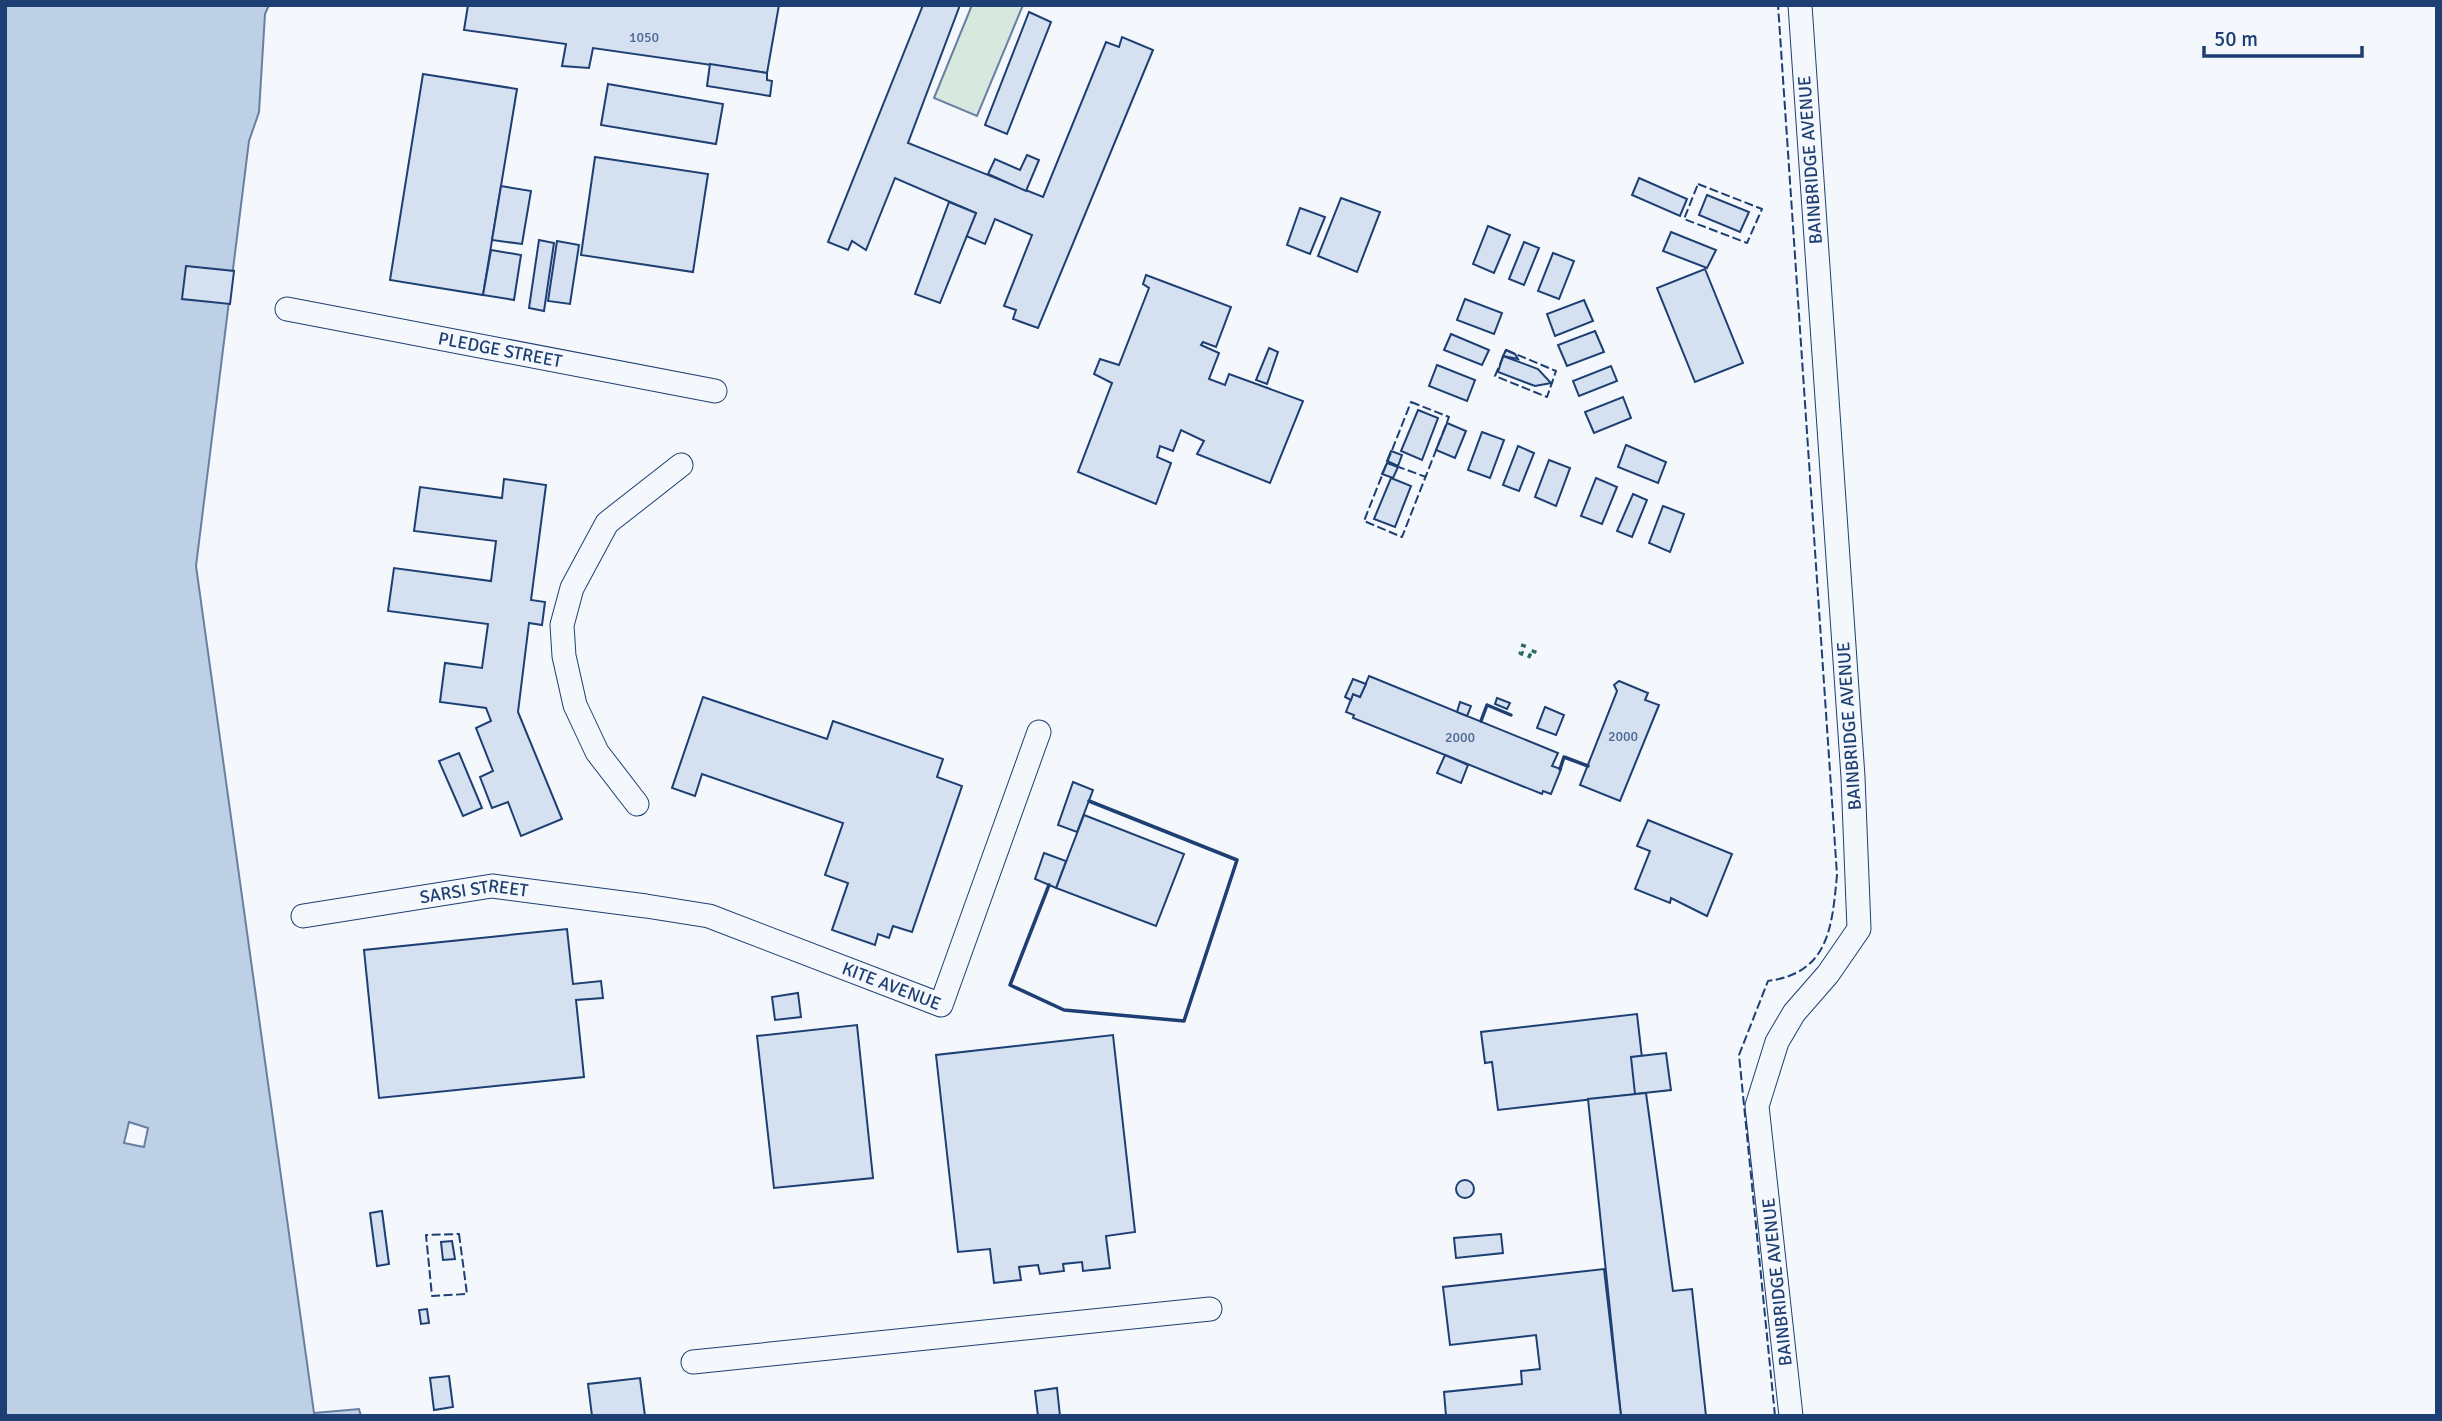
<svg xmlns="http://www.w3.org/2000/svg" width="2442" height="1421" font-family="Signika,sans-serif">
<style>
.green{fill:#d7e8df;stroke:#687fa3;stroke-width:2}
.water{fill:#bed0e5;stroke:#687fa3;stroke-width:2}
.pier{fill:#f4f7fb;stroke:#687fa3;stroke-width:2}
.building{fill:#d5e0f0;stroke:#1d3f73;stroke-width:2}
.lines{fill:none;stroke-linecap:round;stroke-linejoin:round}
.minor-casing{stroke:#1d3f73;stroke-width:25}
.minor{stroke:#f4f7fb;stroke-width:23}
.hedge{stroke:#2c6c60;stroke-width:5;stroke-dasharray:3.5 5;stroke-linecap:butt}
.fence{stroke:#1d3f73;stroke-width:2;stroke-dasharray:9 3.5;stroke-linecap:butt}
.wall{stroke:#1d3f73;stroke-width:3.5}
.labels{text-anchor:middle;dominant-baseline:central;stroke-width:5;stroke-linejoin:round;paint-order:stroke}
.number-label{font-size:14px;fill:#4b6792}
.street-label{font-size:18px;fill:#1d3f73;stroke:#f4f7fb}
</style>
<rect width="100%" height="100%" fill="#f4f7fb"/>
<polygon class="green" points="972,5 1023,5 977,116 934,98"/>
<polygon class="water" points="5,5 269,5 265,14 259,112 249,141 196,566 314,1413 359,1409 361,1416 5,1416"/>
<polygon class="pier" points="129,1122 148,1128 144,1147 124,1143"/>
<g class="building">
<polygon points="468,5 779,5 767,73 593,48 589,68 562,66 566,44 464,30"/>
<polygon points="923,5 960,5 908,143 1043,197 1106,42 1119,47 1122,37 1153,50 1038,328 1013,319 1016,310 1004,306 1032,235 995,219 985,244 966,236 976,213 895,178 866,250 852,241 848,250 828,242"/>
<polygon points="1029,12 1051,22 1007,134 985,125"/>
<polygon points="710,64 767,73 767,80 772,81 770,96 707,86"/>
<polygon points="423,74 517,89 483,295 390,280"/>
<polygon points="608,84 723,104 716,144 601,125"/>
<polygon points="1027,155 1039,160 1026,191 988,174 995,159 1020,170"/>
<polygon points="595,157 708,174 693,272 581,255"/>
<polygon points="1639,178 1687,199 1680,216 1632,195"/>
<polygon points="501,186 531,191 522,244 492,240"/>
<polygon points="1707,195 1749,212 1740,232 1699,215"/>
<polygon points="1341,198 1380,212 1357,272 1318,256"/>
<polygon points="949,202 976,213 940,303 915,294"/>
<polygon points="1300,208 1325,217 1310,254 1287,245"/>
<polygon points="1488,226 1510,235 1494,273 1473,264"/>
<polygon points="1671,232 1716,250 1707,268 1663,251"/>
<polygon points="539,240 554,243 544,311 529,308"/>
<polygon points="557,241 579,245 570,304 548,301"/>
<polygon points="1524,242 1539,248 1524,285 1509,279"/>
<polygon points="491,250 521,255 514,300 483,295"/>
<polygon points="1553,253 1574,261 1559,299 1538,291"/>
<polygon points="186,266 234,271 230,304 182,299"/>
<polygon points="1705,269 1743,363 1695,382 1657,288"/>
<polygon points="1146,275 1231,307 1216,347 1203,342 1201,345 1219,353 1209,379 1225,385 1229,374 1303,401 1270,483 1197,454 1204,441 1181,430 1173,451 1160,446 1157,457 1171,463 1156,504 1078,472 1112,383 1094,374 1100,359 1119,365 1149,288 1143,284"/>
<polygon points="1465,299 1502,313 1494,334 1457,320"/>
<polygon points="1584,300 1593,321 1555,336 1547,314"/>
<polygon points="1595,331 1604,352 1567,366 1558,345"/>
<polygon points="1451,334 1489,350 1482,365 1444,350"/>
<polygon points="1269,348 1278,352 1267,384 1256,380"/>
<polygon points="1506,350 1515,354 1518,359 1503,356"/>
<polygon points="1503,356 1538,369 1551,383 1535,386 1498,372"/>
<polygon points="1437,365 1475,380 1467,401 1429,386"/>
<polygon points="1611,366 1617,381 1579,396 1573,381"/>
<polygon points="1623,397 1631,418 1594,433 1585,412"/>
<polygon points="1418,410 1438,418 1422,460 1401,451"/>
<polygon points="1447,423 1466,431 1455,458 1436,450"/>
<polygon points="1482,432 1504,440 1490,478 1468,470"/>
<polygon points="1626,445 1666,462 1658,483 1618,467"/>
<polygon points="1518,446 1534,453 1519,491 1503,485"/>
<polygon points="1391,451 1402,455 1398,466 1387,461"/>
<polygon points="1549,460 1570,468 1556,506 1535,497"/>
<polygon points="1387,463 1398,467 1393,478 1382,474"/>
<polygon points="1391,478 1411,486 1395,527 1374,519"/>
<polygon points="1596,478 1617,487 1602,524 1581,516"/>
<polygon points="504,479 546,485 531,600 545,602 542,625 529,623 518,712 562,819 521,836 508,802 492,808 480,777 493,771 476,728 491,721 486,708 440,702 445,663 482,668 488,624 388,611 394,568 491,581 496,541 414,531 420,487 502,498"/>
<polygon points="1633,494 1647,500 1632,537 1617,531"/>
<polygon points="1663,506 1684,514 1670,552 1649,543"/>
<polygon points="1369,676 1558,753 1552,766 1561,769 1551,794 1543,791 1542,794 1353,718 1354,715 1346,712 1353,694 1360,697"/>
<polygon points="1353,679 1366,684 1360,697 1353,694 1351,700 1345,697"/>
<polygon points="1619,681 1648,693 1645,700 1659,705 1620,801 1580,785 1617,691 1614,685"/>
<polygon points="703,697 827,739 833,721 943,759 937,777 962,786 912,932 893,926 889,938 878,934 875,945 832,930 848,883 825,875 843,823 702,774 695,796 672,788"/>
<polygon points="1497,698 1510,703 1507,709 1495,704"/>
<polygon points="1460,702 1471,706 1467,716 1457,712"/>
<polygon points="1545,707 1564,715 1556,735 1537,728"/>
<polygon points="459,753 482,808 463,816 439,761"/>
<polygon points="1445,755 1468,765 1461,783 1437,773"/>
<polygon points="1073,782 1093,790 1077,832 1058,825"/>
<polygon points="1084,815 1184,854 1156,926 1056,888"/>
<polygon points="1648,820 1732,854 1707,916 1671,898 1670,903 1635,889 1650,851 1637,846"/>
<polygon points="1044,853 1066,861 1056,888 1035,879"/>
<polygon points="567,929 573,984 601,981 603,998 576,1000 584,1077 379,1098 364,950"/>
<polygon points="798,993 801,1017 775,1020 772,997"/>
<polygon points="1637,1014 1646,1093 1498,1110 1492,1062 1485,1063 1481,1032"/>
<polygon points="857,1025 873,1178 774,1188 757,1036"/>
<polygon points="1113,1035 1135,1232 1106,1236 1110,1268 1083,1271 1082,1262 1063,1264 1064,1271 1040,1274 1038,1265 1019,1267 1021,1280 994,1283 990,1249 958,1252 936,1055"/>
<polygon points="1666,1053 1671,1090 1635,1094 1631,1057"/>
<polygon points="1646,1093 1673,1291 1692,1289 1706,1416 1621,1416 1588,1099"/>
<circle cx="1465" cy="1189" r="9"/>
<polygon points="382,1211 389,1264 377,1266 370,1213"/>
<polygon points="1501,1234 1503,1253 1456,1258 1454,1238"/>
<polygon points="452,1241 455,1259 443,1260 441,1242"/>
<polygon points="1604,1269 1621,1416 1446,1416 1444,1392 1522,1384 1521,1371 1540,1369 1536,1335 1450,1345 1443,1287"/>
<polygon points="427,1309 429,1323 421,1324 419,1310"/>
<polygon points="449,1376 453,1407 434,1410 430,1378"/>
<polygon points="640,1378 645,1416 592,1416 588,1384"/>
<polygon points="1057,1388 1060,1416 1038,1416 1035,1391"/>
</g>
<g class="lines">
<defs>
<g id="minor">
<path id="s1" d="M287,309L715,391"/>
<polyline points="637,804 597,752 575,705 564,656 562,625 572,588 607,523 681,465"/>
<path id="s2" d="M303,916L492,886L646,906L709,916L941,1005L1039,732"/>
<polyline points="693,1362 1210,1309"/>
<polyline points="1791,1416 1757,1106 1777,1042 1794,1013 1828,974 1859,929 1853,777 1800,5"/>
</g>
</defs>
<use href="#minor" class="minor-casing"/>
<use href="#minor" class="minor"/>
<g class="hedge">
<polyline points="1524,644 1521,653 1524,654"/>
<polyline points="1528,655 1532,657 1535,649"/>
</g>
<g class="fence">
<polygon points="1698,184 1762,209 1747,243 1684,219"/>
<polygon points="1506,350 1556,371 1547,397 1495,376"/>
<polygon points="1411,402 1449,417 1402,537 1364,521"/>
<polyline points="1396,466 1426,477"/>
<polygon points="459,1234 467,1294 432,1296 426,1235"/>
<path d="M1775,1416L1739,1055L1768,981C1829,973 1832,927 1837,875L1778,5"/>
</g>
<g class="wall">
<polyline points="1481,721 1487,705 1511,715"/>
<polyline points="1560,769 1564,757 1588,766"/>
<polyline points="1049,885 1010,985 1064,1010 1184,1021 1237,860 1089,801"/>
</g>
</g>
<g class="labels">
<g class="number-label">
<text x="644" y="37">1050</text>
<text x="1623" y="736">2000</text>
<text x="1460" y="737">2000</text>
</g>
<g class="street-label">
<text transform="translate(1810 160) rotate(-94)">BAINBRIDGE AVENUE</text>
<text stroke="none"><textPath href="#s1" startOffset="217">PLEDGE STREET</textPath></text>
<text transform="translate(1849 726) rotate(-94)">BAINBRIDGE AVENUE</text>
<text stroke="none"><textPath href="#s2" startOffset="173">SARSI STREET</textPath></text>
<text stroke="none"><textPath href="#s2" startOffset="606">KITE AVENUE</textPath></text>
<text transform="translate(1777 1282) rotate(-96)">BAINBRIDGE AVENUE</text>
</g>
</g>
<rect width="2442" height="1421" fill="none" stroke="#1d3f73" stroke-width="14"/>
<path d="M2204 46v10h158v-10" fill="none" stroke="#1d3f73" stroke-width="3.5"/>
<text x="2214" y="46" font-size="21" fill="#1d3f73" stroke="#f4f7fb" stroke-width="5" paint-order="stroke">50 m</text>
</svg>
